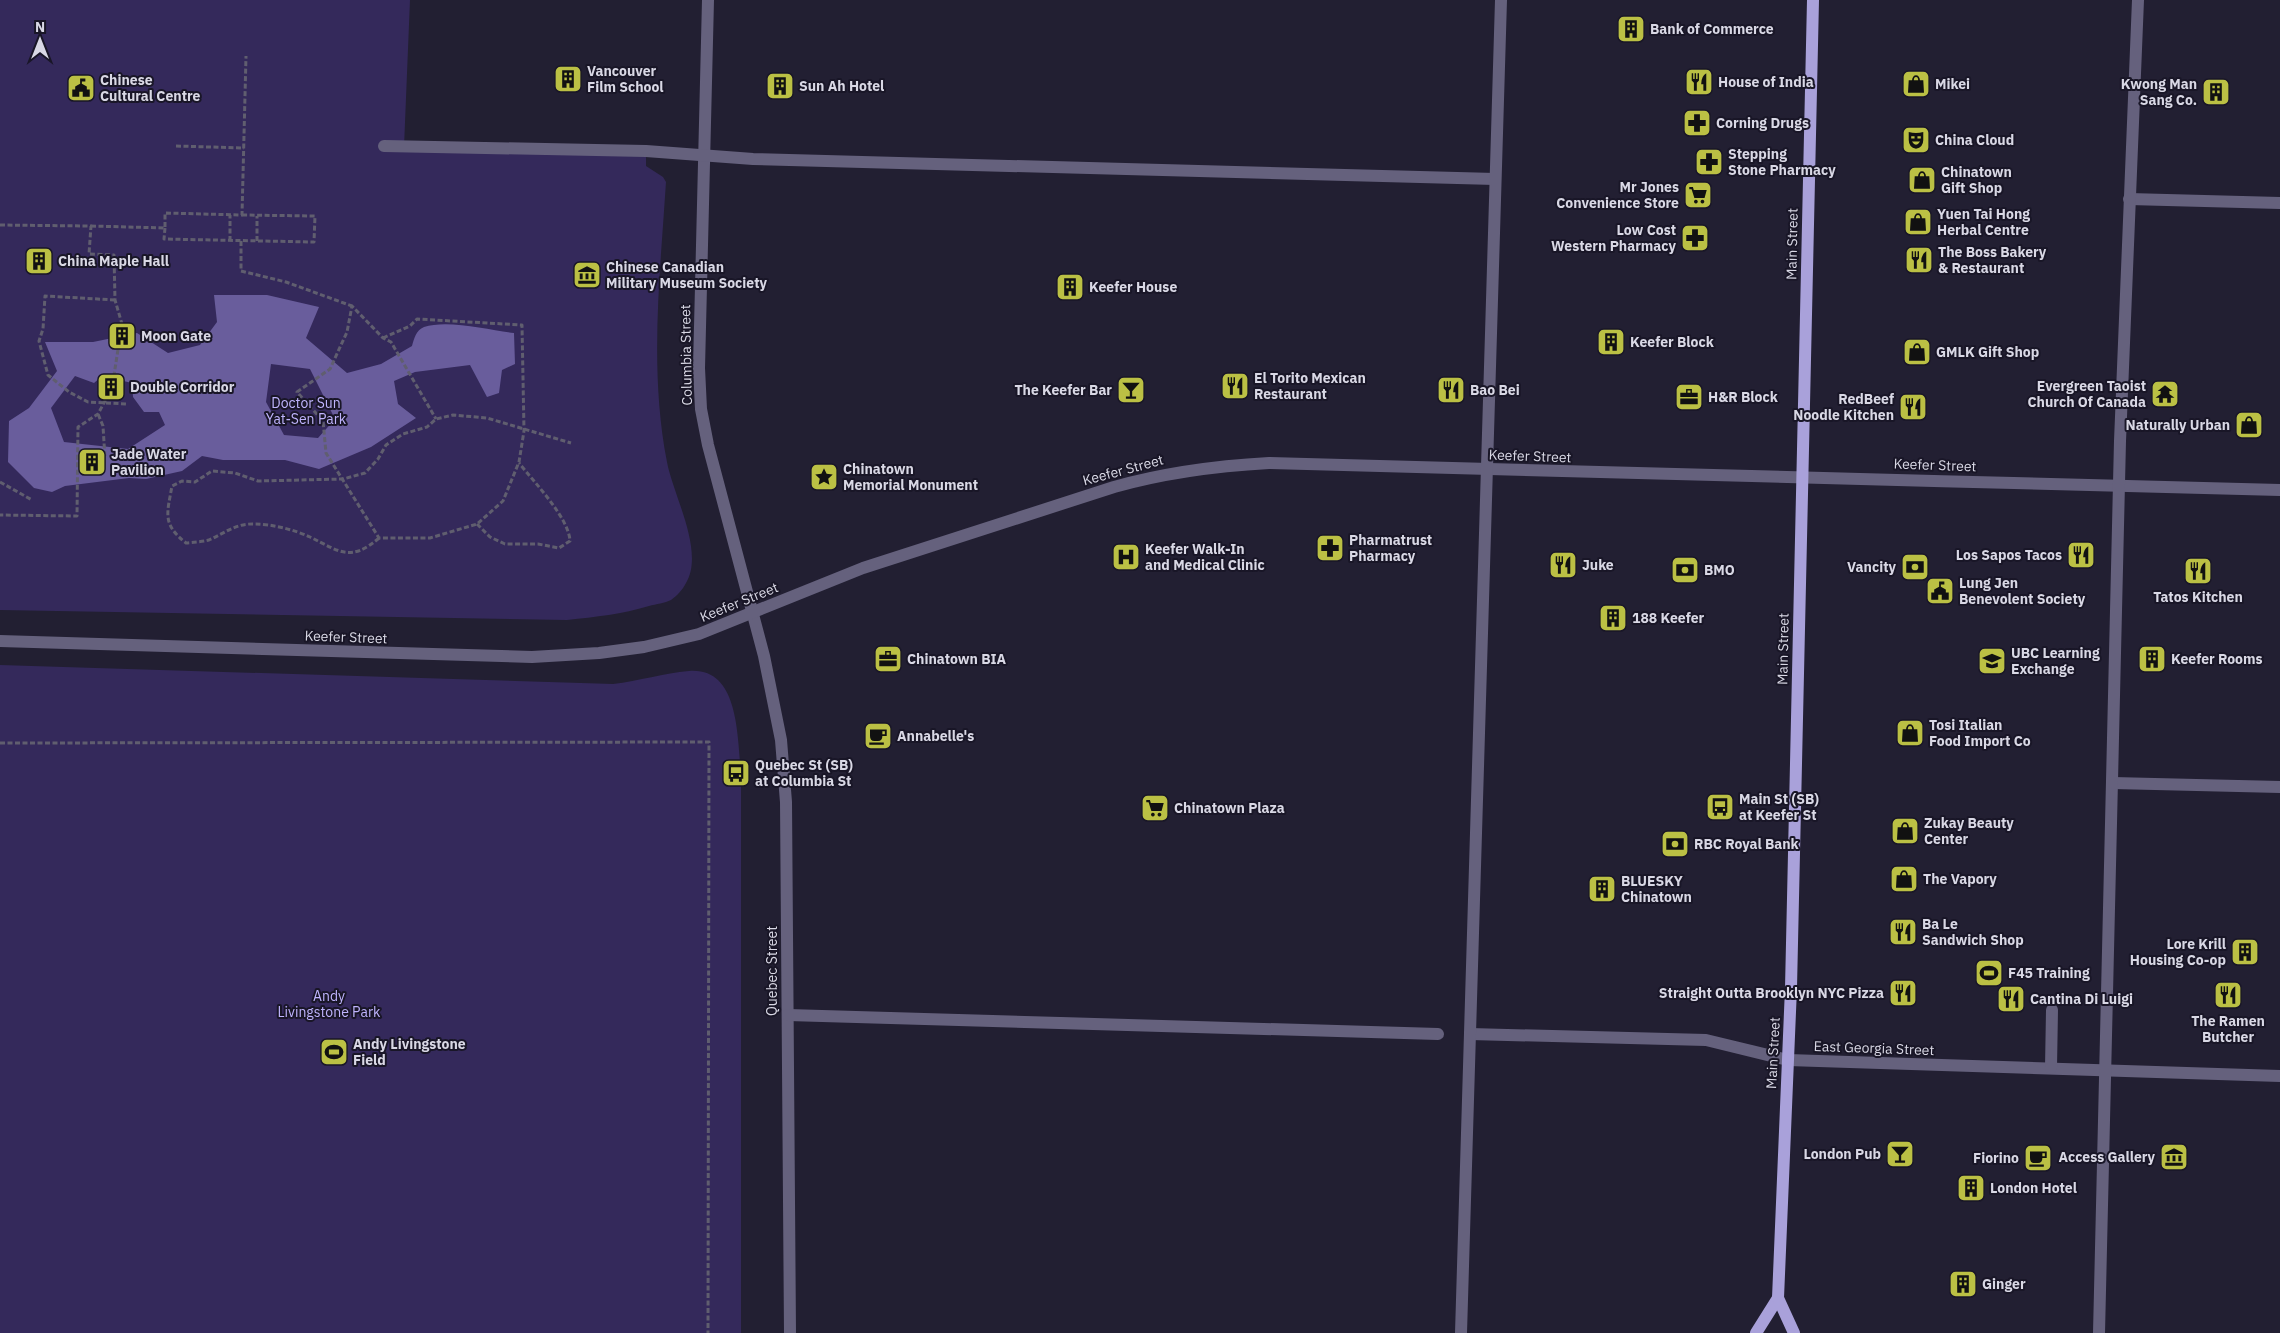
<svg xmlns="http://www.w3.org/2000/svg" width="2280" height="1333" font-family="'IBM Plex Sans',sans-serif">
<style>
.green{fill:#34295b}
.water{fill:#695d9c;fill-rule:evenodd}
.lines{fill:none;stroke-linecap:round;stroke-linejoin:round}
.path{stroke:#605e6f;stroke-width:3;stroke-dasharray:5 2.5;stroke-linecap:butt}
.minor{stroke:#65617d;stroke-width:12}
.major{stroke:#a9a1da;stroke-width:12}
.labels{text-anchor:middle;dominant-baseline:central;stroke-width:4;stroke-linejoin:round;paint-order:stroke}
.poi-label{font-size:14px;font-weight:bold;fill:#d9d8e5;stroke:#191627;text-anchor:start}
.street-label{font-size:14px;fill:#d9d8e5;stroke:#191627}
.park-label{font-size:14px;fill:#bfb4fd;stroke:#191627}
</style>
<rect width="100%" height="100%" fill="#221f32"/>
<g class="green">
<path d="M0,0H410L404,147L646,151V166L663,177L666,182C660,275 649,370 667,462C673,495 705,551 686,583C683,589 677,596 671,600C665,603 656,604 649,606C622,614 596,617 567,620L0,610Z"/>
<path d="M0,665L613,684C639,681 664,673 689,671C739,667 737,735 741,770V1333H0Z"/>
</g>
<path class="water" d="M214,295H267L319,307L306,338L347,373L381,364L412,346C414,339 416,330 424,327C447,319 490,330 514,333L515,364L502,370L499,393L487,397L470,365L415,372L394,381L398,404L416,418L371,447L319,469L285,460H223L202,456L182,471L146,479L129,478L65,486L52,492L34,488L8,462L9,421L29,408L57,371L45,342H93L137,333L168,353L200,345L217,322ZM271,364L310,369L335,419L318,438L284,435L266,402ZM75,376L94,383L102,376L132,383L133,397L144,412H159L165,425L128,449L64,442L51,408Z"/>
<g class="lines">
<g class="path">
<polyline points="176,146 244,148"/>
<polyline points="0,225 91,226 89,254 114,255 115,300 122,324 112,388 98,414 78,427 77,516 0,515"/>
<polyline points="91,226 165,228 165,213 242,215 246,56"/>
<polyline points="165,228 164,239 314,242 315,216 242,215"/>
<polyline points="230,241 230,215"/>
<polyline points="241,241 241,271 286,282 352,306"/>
<polyline points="257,241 257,216"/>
<polyline points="115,300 45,296 43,329 39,341 48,375 69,392 88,402 126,404"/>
<polyline points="383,338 410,326 417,319 522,325 524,431 519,462 503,501 477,524 430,538 379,538 326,453 323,421 297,392 330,369 347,332 352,306 383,338 391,342 436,419"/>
<polyline points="77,458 105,458 103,426 98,414"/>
<polyline points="0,482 32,500"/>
<path d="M477,524L490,537L505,544H538L559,548L570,541C569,518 534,482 519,463"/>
<path d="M379,538C350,563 339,551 310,537C295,530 272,524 255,524C236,523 225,533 209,540C202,542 194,542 186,543C162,524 167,514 172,486L182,481L195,482L212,471L235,473L258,481L343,479L365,473L378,459L386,445L403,434L427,427L436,419L453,415L487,418L571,443"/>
<polyline points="0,743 709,742 708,1333"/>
</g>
<g class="minor">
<polyline points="708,0 699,368 701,409 708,445 764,656 781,740 786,802 790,1333"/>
<polyline points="384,146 646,151 753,159 1495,179"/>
<polyline points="2129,199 2280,203"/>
<path d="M0,641L532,657L599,653L644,647L699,634L863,568L1114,487C1167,472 1215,466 1269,463C1606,473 1943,481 2280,490"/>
<polyline points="2113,783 2280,787"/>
<polyline points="788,1015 1438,1034"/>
<polyline points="1470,1034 1706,1040 1788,1060 2280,1076"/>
<polyline points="2051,1068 2052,1010"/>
<polyline points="1461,1333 1501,0"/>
<polyline points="2099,1333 2120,441 2138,0"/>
</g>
<g class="major">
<polyline points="1756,1333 1778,1298"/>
<polyline points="1794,1333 1778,1298 1791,988 1813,0"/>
</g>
</g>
<defs>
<symbol id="building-square" viewBox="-11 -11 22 22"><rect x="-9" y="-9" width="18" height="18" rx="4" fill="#bbc044" stroke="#191627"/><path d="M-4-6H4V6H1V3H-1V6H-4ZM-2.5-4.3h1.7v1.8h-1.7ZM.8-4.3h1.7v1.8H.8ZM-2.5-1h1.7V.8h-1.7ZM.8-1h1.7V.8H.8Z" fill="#111"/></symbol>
<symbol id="restaurant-square" viewBox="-11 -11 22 22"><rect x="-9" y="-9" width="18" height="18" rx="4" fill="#bbc044" stroke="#191627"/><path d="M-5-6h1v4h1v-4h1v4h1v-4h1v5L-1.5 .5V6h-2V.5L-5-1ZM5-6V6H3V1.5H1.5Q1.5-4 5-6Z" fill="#111"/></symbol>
<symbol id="shop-square" viewBox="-11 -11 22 22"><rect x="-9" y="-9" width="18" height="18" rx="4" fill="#bbc044" stroke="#191627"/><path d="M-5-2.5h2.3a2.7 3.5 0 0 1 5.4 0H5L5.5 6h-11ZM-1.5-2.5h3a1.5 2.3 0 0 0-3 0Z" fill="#111"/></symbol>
<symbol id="civic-square" viewBox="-11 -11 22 22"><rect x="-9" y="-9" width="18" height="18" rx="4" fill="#bbc044" stroke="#191627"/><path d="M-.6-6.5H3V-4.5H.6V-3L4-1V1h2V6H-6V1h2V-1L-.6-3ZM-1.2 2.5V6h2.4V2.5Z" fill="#111"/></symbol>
<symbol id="pharmacy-square" viewBox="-11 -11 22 22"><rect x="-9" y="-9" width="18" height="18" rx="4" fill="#bbc044" stroke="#191627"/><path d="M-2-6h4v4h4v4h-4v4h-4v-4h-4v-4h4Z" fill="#111"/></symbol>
<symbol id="theatre-square" viewBox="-11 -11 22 22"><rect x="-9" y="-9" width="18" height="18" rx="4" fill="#bbc044" stroke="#191627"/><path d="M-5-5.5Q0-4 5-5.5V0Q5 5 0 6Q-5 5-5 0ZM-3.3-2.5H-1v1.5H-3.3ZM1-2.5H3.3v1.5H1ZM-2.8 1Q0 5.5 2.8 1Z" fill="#111"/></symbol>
<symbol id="supermarket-square" viewBox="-11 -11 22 22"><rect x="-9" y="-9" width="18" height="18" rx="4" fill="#bbc044" stroke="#191627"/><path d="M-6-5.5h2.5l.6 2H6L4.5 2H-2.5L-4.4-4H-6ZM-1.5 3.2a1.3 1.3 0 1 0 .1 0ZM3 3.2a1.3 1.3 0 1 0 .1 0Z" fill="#111"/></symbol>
<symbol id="museum-square" viewBox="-11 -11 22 22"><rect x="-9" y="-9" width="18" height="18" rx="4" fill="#bbc044" stroke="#191627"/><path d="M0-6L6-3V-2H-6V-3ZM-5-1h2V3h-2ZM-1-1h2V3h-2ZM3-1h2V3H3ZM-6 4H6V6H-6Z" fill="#111"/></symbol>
<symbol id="bar-square" viewBox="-11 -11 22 22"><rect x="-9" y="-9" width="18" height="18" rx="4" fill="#bbc044" stroke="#191627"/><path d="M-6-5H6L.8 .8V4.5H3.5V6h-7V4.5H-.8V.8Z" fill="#111"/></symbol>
<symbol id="temple-square" viewBox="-11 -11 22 22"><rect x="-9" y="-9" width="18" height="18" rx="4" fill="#bbc044" stroke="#191627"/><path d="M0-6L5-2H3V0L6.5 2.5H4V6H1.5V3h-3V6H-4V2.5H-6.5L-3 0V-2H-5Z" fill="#111"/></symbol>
<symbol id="office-square" viewBox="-11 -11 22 22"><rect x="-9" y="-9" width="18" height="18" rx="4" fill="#bbc044" stroke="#191627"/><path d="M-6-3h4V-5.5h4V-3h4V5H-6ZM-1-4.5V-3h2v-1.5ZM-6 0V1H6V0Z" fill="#111"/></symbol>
<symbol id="sight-square" viewBox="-11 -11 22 22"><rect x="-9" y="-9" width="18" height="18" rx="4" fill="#bbc044" stroke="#191627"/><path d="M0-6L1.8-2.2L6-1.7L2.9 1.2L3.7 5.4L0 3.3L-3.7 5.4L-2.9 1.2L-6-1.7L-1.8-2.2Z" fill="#111"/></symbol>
<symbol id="hospital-square" viewBox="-11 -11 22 22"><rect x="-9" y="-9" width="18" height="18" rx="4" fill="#bbc044" stroke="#191627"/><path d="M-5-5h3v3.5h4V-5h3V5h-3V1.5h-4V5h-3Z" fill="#111"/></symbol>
<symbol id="bank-square" viewBox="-11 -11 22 22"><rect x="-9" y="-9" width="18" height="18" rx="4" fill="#bbc044" stroke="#191627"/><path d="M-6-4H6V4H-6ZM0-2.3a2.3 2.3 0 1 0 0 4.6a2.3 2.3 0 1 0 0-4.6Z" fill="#111"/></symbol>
<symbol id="university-square" viewBox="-11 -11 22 22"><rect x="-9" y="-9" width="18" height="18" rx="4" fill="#bbc044" stroke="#191627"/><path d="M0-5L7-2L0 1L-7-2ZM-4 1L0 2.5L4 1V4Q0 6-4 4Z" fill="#111"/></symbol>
<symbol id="cafe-square" viewBox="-11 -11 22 22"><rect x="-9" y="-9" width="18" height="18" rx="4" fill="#bbc044" stroke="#191627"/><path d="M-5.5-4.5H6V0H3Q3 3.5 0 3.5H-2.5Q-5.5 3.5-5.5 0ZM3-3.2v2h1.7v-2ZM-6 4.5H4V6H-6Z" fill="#111"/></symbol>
<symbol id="bus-square" viewBox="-11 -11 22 22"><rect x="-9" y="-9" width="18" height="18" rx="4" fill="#bbc044" stroke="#191627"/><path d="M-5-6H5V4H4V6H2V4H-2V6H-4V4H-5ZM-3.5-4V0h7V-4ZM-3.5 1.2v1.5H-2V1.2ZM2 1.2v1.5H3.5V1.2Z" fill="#111"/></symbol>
<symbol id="stadium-square" viewBox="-11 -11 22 22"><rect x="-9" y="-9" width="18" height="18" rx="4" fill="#bbc044" stroke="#191627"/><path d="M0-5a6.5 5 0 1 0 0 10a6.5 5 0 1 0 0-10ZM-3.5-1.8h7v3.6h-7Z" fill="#111"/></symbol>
</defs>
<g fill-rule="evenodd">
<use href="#building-square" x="1615" y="13" width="32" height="32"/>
<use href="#building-square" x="552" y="63" width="32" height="32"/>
<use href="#restaurant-square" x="1683" y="66" width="32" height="32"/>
<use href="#shop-square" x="1900" y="68" width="32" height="32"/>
<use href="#building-square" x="764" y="70" width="32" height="32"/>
<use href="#civic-square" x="65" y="72" width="32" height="32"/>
<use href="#building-square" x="2200" y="76" width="32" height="32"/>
<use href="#pharmacy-square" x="1681" y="107" width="32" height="32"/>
<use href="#theatre-square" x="1900" y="124" width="32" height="32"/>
<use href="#pharmacy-square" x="1693" y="146" width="32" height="32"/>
<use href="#shop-square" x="1906" y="164" width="32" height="32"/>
<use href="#supermarket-square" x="1682" y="179" width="32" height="32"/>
<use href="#shop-square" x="1902" y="206" width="32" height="32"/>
<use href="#pharmacy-square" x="1679" y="222" width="32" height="32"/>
<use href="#restaurant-square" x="1903" y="244" width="32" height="32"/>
<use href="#building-square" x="23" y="245" width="32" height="32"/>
<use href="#museum-square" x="571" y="259" width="32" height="32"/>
<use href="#building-square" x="1054" y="271" width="32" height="32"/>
<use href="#building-square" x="106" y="320" width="32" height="32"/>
<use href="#building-square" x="1595" y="326" width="32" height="32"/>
<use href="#shop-square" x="1901" y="336" width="32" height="32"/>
<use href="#restaurant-square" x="1219" y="370" width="32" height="32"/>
<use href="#building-square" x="95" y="371" width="32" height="32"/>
<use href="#bar-square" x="1115" y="374" width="32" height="32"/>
<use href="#restaurant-square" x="1435" y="374" width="32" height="32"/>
<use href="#temple-square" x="2149" y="378" width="32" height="32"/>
<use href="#office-square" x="1673" y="381" width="32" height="32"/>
<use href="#restaurant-square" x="1897" y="391" width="32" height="32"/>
<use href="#shop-square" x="2233" y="409" width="32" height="32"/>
<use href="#building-square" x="76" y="446" width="32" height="32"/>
<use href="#sight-square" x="808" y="461" width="32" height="32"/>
<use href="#pharmacy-square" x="1314" y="532" width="32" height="32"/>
<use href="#restaurant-square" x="2065" y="539" width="32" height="32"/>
<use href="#hospital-square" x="1110" y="541" width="32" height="32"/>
<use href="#restaurant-square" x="1547" y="549" width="32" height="32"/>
<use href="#bank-square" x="1899" y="551" width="32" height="32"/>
<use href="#bank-square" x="1669" y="554" width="32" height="32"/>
<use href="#restaurant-square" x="2182" y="555" width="32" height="32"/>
<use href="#civic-square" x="1924" y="575" width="32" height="32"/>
<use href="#building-square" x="1597" y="602" width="32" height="32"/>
<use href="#office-square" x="872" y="643" width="32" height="32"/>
<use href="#building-square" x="2136" y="643" width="32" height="32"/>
<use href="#university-square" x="1976" y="645" width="32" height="32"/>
<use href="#shop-square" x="1894" y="717" width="32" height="32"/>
<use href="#cafe-square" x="862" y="720" width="32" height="32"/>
<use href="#bus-square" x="720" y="757" width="32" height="32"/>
<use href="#bus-square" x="1704" y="791" width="32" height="32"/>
<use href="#supermarket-square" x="1139" y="792" width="32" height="32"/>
<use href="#shop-square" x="1889" y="815" width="32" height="32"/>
<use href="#bank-square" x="1659" y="828" width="32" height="32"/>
<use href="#shop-square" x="1888" y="863" width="32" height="32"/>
<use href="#building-square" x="1586" y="873" width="32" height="32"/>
<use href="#restaurant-square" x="1887" y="916" width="32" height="32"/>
<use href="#building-square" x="2229" y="936" width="32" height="32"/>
<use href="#stadium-square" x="1973" y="957" width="32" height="32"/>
<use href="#restaurant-square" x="1887" y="977" width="32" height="32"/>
<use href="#restaurant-square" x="2212" y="979" width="32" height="32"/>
<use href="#restaurant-square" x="1995" y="983" width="32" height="32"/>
<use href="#stadium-square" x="318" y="1036" width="32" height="32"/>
<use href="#bar-square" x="1884" y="1138" width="32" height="32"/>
<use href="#museum-square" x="2158" y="1141" width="32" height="32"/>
<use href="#cafe-square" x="2022" y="1142" width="32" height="32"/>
<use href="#building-square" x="1955" y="1172" width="32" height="32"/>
<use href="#building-square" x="1947" y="1268" width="32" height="32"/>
</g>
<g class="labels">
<g class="poi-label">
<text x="1650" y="29">Bank of Commerce</text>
<text x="587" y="71">Vancouver<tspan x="587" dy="16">Film School</tspan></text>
<text x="100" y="80">Chinese<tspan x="100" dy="16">Cultural Centre</tspan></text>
<text x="1718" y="82">House of India</text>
<text x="1935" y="84">Mikei</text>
<text x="2197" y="84" text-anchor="end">Kwong Man<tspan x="2197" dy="16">Sang Co.</tspan></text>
<text x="799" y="86">Sun Ah Hotel</text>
<text x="1716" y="123">Corning Drugs</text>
<text x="1935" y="140">China Cloud</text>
<text x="1728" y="154">Stepping<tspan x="1728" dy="16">Stone Pharmacy</tspan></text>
<text x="1941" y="172">Chinatown<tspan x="1941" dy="16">Gift Shop</tspan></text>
<text x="1679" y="187" text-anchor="end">Mr Jones<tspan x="1679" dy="16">Convenience Store</tspan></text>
<text x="1937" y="214">Yuen Tai Hong<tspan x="1937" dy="16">Herbal Centre</tspan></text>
<text x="1676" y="230" text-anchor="end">Low Cost<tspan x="1676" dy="16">Western Pharmacy</tspan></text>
<text x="1938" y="252">The Boss Bakery<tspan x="1938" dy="16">&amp; Restaurant</tspan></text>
<text x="58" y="261">China Maple Hall</text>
<text x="606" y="267">Chinese Canadian<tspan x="606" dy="16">Military Museum Society</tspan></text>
<text x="1089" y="287">Keefer House</text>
<text x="141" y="336">Moon Gate</text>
<text x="1630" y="342">Keefer Block</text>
<text x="1936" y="352">GMLK Gift Shop</text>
<text x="1254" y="378">El Torito Mexican<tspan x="1254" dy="16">Restaurant</tspan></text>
<text x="2146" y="386" text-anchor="end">Evergreen Taoist<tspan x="2146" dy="16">Church Of Canada</tspan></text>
<text x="130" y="387">Double Corridor</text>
<text x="1112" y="390" text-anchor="end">The Keefer Bar</text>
<text x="1470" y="390">Bao Bei</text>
<text x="1708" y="397">H&amp;R Block</text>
<text x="1894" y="399" text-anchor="end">RedBeef<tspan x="1894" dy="16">Noodle Kitchen</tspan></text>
<text x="2230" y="425" text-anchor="end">Naturally Urban</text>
<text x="111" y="454">Jade Water<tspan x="111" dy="16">Pavilion</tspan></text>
<text x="843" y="469">Chinatown<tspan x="843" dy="16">Memorial Monument</tspan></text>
<text x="1349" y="540">Pharmatrust<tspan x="1349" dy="16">Pharmacy</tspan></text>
<text x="1145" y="549">Keefer Walk-In<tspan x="1145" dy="16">and Medical Clinic</tspan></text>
<text x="2062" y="555" text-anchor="end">Los Sapos Tacos</text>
<text x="1582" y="565">Juke</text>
<text x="1896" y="567" text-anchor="end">Vancity</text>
<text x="1704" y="570">BMO</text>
<text x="1959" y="583">Lung Jen<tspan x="1959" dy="16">Benevolent Society</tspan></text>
<text x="2198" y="597" text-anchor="middle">Tatos Kitchen</text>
<text x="1632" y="618">188 Keefer</text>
<text x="2011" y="653">UBC Learning<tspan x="2011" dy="16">Exchange</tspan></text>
<text x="907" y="659">Chinatown BIA</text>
<text x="2171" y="659">Keefer Rooms</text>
<text x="1929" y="725">Tosi Italian<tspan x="1929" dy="16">Food Import Co</tspan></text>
<text x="897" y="736">Annabelle's</text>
<text x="755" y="765">Quebec St (SB)<tspan x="755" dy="16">at Columbia St</tspan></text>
<text x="1739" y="799">Main St (SB)<tspan x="1739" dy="16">at Keefer St</tspan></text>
<text x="1174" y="808">Chinatown Plaza</text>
<text x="1924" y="823">Zukay Beauty<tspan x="1924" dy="16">Center</tspan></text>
<text x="1694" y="844">RBC Royal Bank</text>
<text x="1923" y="879">The Vapory</text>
<text x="1621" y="881">BLUESKY<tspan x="1621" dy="16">Chinatown</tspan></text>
<text x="1922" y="924">Ba Le<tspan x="1922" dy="16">Sandwich Shop</tspan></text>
<text x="2226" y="944" text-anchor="end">Lore Krill<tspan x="2226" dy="16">Housing Co-op</tspan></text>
<text x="2008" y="973">F45 Training</text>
<text x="1884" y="993" text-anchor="end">Straight Outta Brooklyn NYC Pizza</text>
<text x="2030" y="999">Cantina Di Luigi</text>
<text x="2228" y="1021" text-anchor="middle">The Ramen<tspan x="2228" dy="16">Butcher</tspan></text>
<text x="353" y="1044">Andy Livingstone<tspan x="353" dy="16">Field</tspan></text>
<text x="1881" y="1154" text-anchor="end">London Pub</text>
<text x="2155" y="1157" text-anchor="end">Access Gallery</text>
<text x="2019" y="1158" text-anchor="end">Fiorino</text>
<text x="1990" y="1188">London Hotel</text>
<text x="1982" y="1284">Ginger</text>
</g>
<g class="street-label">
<text transform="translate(1792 244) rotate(-89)">Main Street</text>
<text transform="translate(686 355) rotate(-91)">Columbia Street</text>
<text transform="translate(1530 456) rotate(2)">Keefer Street</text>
<text transform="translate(1935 465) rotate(2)">Keefer Street</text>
<text transform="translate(1123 470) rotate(-15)">Keefer Street</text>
<text transform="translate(739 602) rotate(-22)">Keefer Street</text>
<text transform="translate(346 637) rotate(2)">Keefer Street</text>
<text transform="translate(1783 649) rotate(-89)">Main Street</text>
<text transform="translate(772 971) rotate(-90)">Quebec Street</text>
<text transform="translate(1874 1048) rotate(2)">East Georgia Street</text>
<text transform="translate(1773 1053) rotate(-87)">Main Street</text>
</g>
<g class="park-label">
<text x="306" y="403">Doctor Sun<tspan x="306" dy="16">Yat-Sen Park</tspan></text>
<text x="329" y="996">Andy<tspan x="329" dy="16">Livingstone Park</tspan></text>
</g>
</g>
<g transform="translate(40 40)" stroke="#191627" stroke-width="4" paint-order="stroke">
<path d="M0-4L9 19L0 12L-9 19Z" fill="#d9d8e5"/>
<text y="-8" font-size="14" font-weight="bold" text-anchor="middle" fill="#d9d8e5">N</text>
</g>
</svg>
